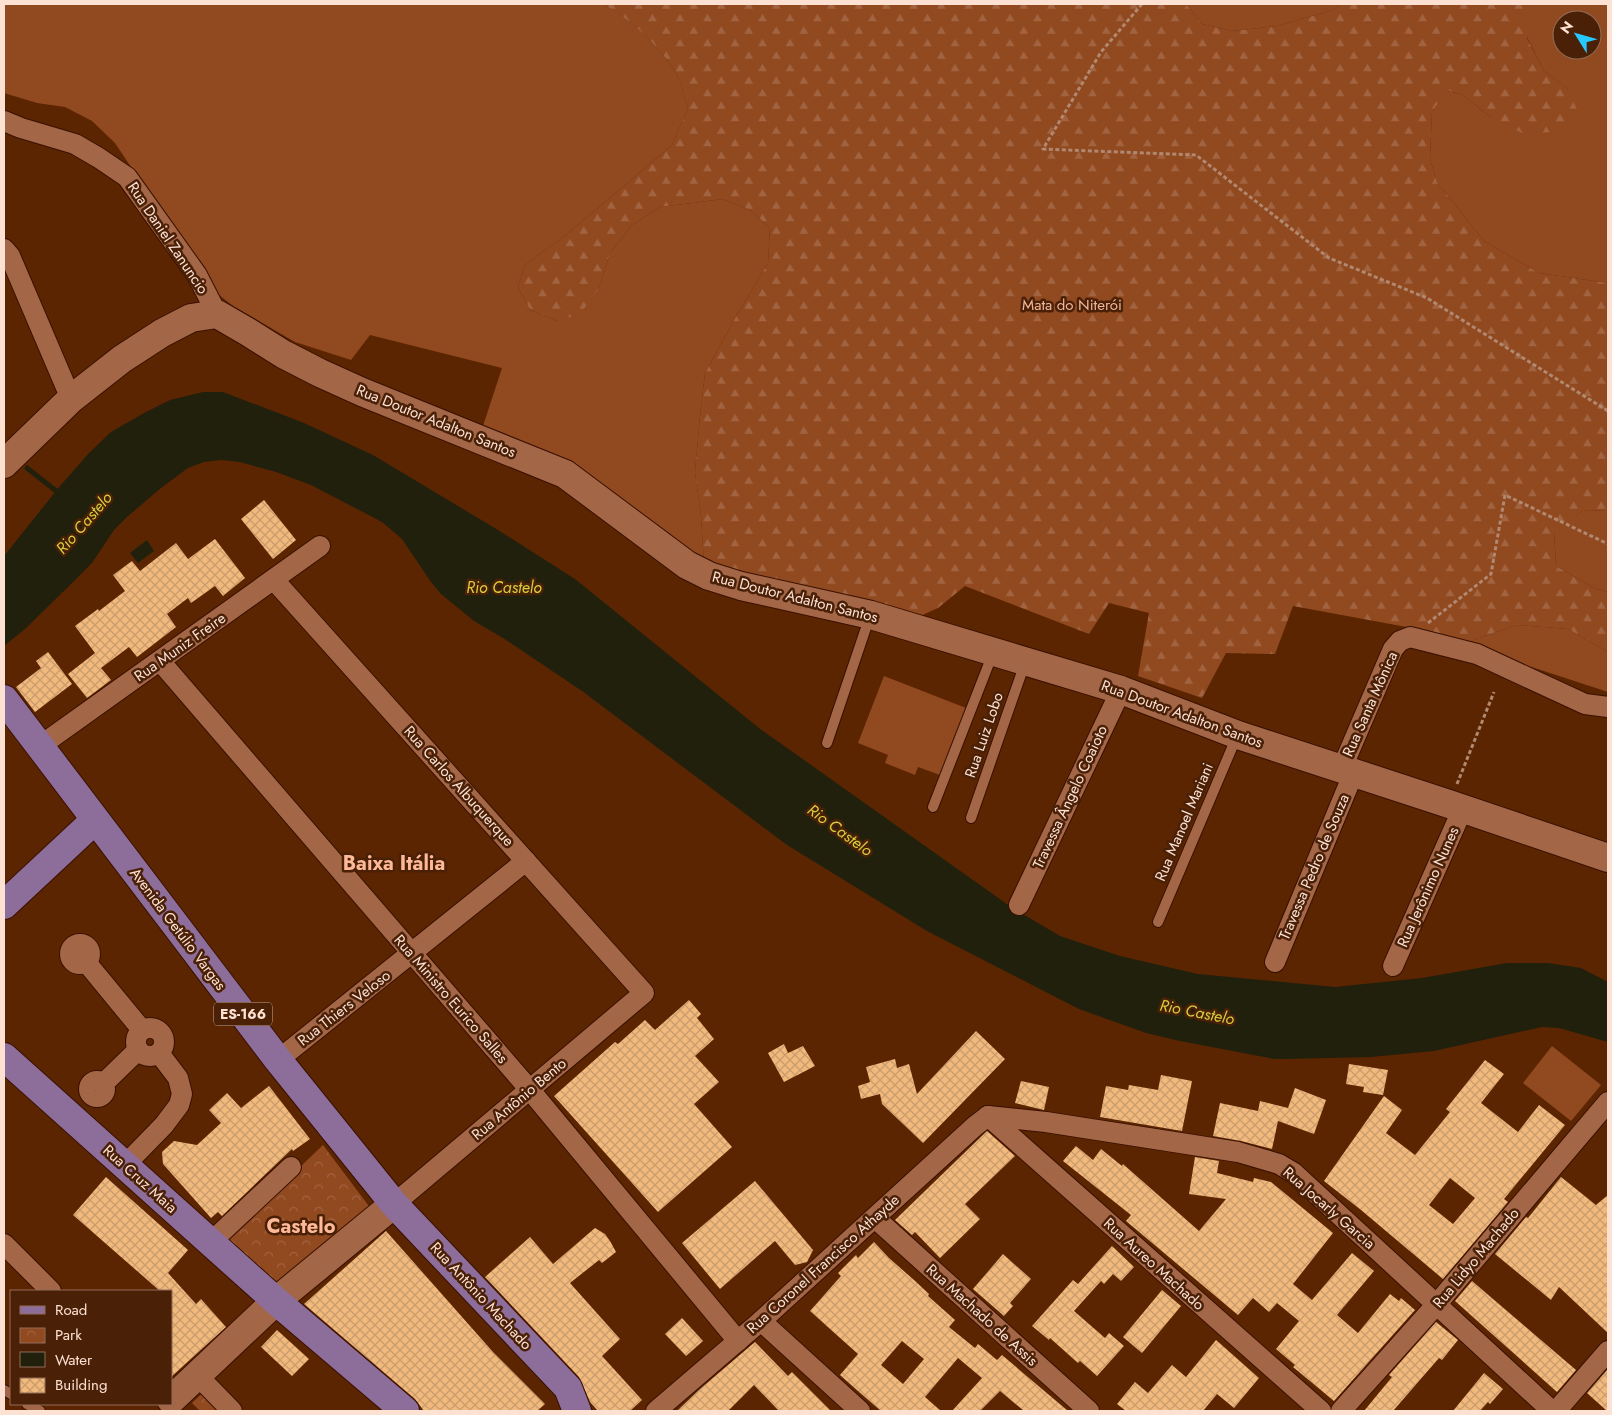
<svg xmlns="http://www.w3.org/2000/svg" width="1612" height="1415" font-family="Jost,sans-serif">
<style>
.grass{fill:#914920;fill-rule:evenodd}
.forest{fill:url(#forest-firs)}
.park{fill:url(#park-crowns)}
.water{fill:#21200c}
.lines{fill:none;stroke-linecap:round;stroke-linejoin:round}
.stream{stroke:#21200c;stroke-width:5}
.building{fill:url(#building-cross-hatch);fill-rule:evenodd}
.lane-casing{stroke:#391000;stroke-width:12}
.street-casing{stroke:#391000;stroke-width:22}
.secondary-casing{stroke:#391000;stroke-width:30}
.primary-casing{stroke:#391000;stroke-width:30}
.path{stroke:#b18870;stroke-width:3;stroke-dasharray:4 2.5;stroke-linecap:butt}
.lane{stroke:#a36647;stroke-width:10}
.street{stroke:#a36647;stroke-width:20}
.secondary{stroke:#a36647;stroke-width:28}
.primary{stroke:#8d6d99;stroke-width:28}
.labels{text-anchor:middle;dominant-baseline:central;stroke-width:5;stroke-linejoin:round;paint-order:stroke}
.shield{fill:#4a2007;stroke:#c7a796;stroke-width:1}
.shield-label{font-size:14px;font-weight:bold;fill:#fde1d3}
.street-label{font-size:15px;fill:#fde1d3;stroke:#4a2007}
.park-label{font-size:15px;fill:#f2b79a;stroke:#4a2007}
.water-label{font-size:16px;font-style:italic;fill:#d5d03e;stroke:#4a2007}
.district-label{font-size:20px;font-weight:bold;fill:#fdb998;stroke:#4a2007}
</style>
<defs>
<pattern id="forest-firs" width="22" height="20" patternUnits="userSpaceOnUse" patternTransform="scale(1.25)"><rect width="22" height="20" fill="#914920"/><path d="M5 1l3.5 6h-7zM16 11l3.5 6h-7z" fill="#a16340"/></pattern>
<pattern id="park-crowns" width="20" height="18" patternUnits="userSpaceOnUse" patternTransform="scale(1.25)"><rect width="20" height="18" fill="#914920"/><path d="M2 6a3 3 0 1 1 6 0M12 15a3 3 0 1 1 6 0" fill="none" stroke="#a16340"/></pattern>
<pattern id="building-cross-hatch" width="8" height="8" patternUnits="userSpaceOnUse" patternTransform="scale(1.25)"><rect width="8" height="8" fill="#f2b97c"/><path d="M0 0l8 8M0 8l8-8" fill="none" stroke="#c89c6d"/></pattern>
</defs>
<rect width="100%" height="100%" fill="#5c2502"/>
<g class="grass">
<path d="M4,4H602C630,17 659,46 675,71C682,82 684,96 688,108L672,145L566,235L525,265L518,287L530,310L557,321L599,288L610,253L632,225L660,207L723,199L750,210L770,228L768,263L738,313L705,373L700,416L695,472L701,516L704,565L482,429L502,368L370,335L351,360L295,342L233,306L214,291L115,143L92,121L65,107L37,103L4,93Z"/>
<polygon points="1186,4 1340,4 1333,10 1277,26 1232,31 1202,24"/>
<path d="M1527,4H1608V283L1539,273L1484,241L1437,182L1430,159L1432,111L1447,91L1461,94L1492,118L1568,89L1544,71L1527,37ZM1562,20H1592V50H1562Z"/>
<polygon points="1608,510 1608,592 1594,588 1556,566 1554,532 1582,511"/>
<polygon points="1517,625 1568,629 1608,652 1608,692 1462,644"/>
<polygon points="884,676 966,708 940,775 918,767 915,775 885,763 888,755 858,743"/>
<polygon points="1552,1046 1601,1085 1571,1121 1523,1083"/>
</g>
<path class="forest" d="M602,4H1186L1202,24L1232,31L1277,26L1333,10L1340,4H1527V38L1544,71L1568,89L1578,112L1560,132L1522,133L1492,118L1461,94L1448,91L1432,111L1430,159L1437,182L1484,241L1539,273L1608,283V510L1582,511L1554,533L1556,566L1594,588L1608,592V652L1568,629L1517,625L1462,644L1412,628L1293,606L1275,654L1226,653L1202,698L1138,676L1149,613L1109,603L1089,634L965,586L938,608L920,616L855,597L704,565L701,516L695,472L700,416L705,373L738,313L768,263L770,228L750,210L723,199L660,207L632,225L610,253L599,288L580,314L557,321L530,310L518,287L525,265L566,235L672,145L688,108C684,97 682,82 675,71C659,46 629,17 602,4Z"/>
<g class="park">
<polygon points="323,1145 371,1209 276,1286 224,1240"/>
<polygon points="215,1381 242,1411 200,1411 192,1403"/>
</g>
<g class="water">
<polygon points="203,392 223,392 304,423 373,455 498,530 575,579 759,728 1011,907 1060,936 1120,956 1198,974 1335,987 1422,978 1507,963 1548,963 1581,968 1608,982 1608,1042 1559,1028 1542,1027 1434,1051 1371,1057 1286,1059 1274,1059 1180,1041 1146,1033 1079,1009 927,931 787,845 582,691 503,638 474,621 441,594 431,582 402,539 382,522 311,485 276,472 240,462 221,460 204,462 188,468 161,488 127,517 114,530 92,563 68,587 25,629 4,646 4,556 60,486 89,453 111,432 144,413 170,400"/>
<polygon points="147,540 154,551 138,563 130,553"/>
</g>
<g class="lines">
<polyline class="stream" points="27,468 60,494"/>
</g>
<g class="building">
<polygon points="264,500 296,540 273,559 241,519"/>
<polygon points="215,539 245,578 223,596 215,586 191,603 188,598 167,614 176,627 137,657 129,647 101,668 111,680 87,698 68,674 95,653 75,626 98,609 99,611 125,591 113,575 132,561 140,571 176,543 188,559"/>
<polygon points="48,652 72,684 35,712 16,687 41,668 36,661"/>
<polygon points="689,1000 701,1014 697,1018 714,1039 695,1056 719,1082 694,1104 732,1147 658,1212 554,1096 615,1042 618,1044 645,1020 655,1030"/>
<polygon points="976,1031 1005,1059 923,1143 882,1104 880,1094 861,1099 858,1086 870,1082 866,1067 895,1059 897,1068 909,1064 917,1094"/>
<polygon points="784,1044 788,1053 803,1046 815,1066 784,1082 768,1053"/>
<path d="M1485,1060L1504,1074L1481,1103L1518,1132L1539,1105L1565,1125L1504,1199L1508,1202L1443,1279L1361,1210L1324,1181L1384,1096L1402,1110L1386,1133L1415,1155L1450,1112L1446,1109ZM1450,1178L1475,1198L1453,1224L1429,1205Z"/>
<polygon points="1349,1064 1388,1070 1383,1095 1363,1092 1364,1087 1346,1084"/>
<polygon points="1161,1075 1192,1081 1182,1131 1100,1117 1106,1086 1128,1090 1129,1085 1158,1090"/>
<polygon points="1021,1081 1049,1087 1044,1110 1015,1103"/>
<polygon points="269,1086 310,1139 293,1151 292,1149 222,1216 218,1212 211,1218 163,1164 162,1152 174,1141 197,1145 221,1123 209,1110 227,1093 241,1108"/>
<polygon points="1295,1088 1326,1100 1314,1134 1278,1121 1272,1149 1241,1141 1213,1136 1220,1103 1258,1111 1260,1101 1288,1108"/>
<polygon points="987,1131 1015,1156 965,1204 980,1219 940,1258 915,1232 912,1235 895,1220"/>
<polygon points="1076,1146 1093,1160 1101,1149 1122,1166 1123,1164 1199,1231 1226,1199 1189,1194 1195,1157 1219,1161 1217,1173 1253,1182 1254,1178 1271,1182 1333,1233 1293,1284 1312,1300 1352,1253 1374,1271 1337,1315 1358,1333 1390,1294 1399,1301 1401,1298 1415,1310 1334,1401 1293,1367 1295,1365 1276,1349 1299,1321 1277,1303 1269,1312 1253,1298 1238,1315 1126,1221 1131,1215 1063,1161"/>
<polygon points="106,1177 188,1250 168,1273 196,1304 201,1299 226,1327 171,1377 171,1291 160,1291 73,1215"/>
<polygon points="1561,1177 1596,1205 1608,1195 1608,1333 1559,1287 1551,1300 1495,1254 1526,1217 1528,1218"/>
<polygon points="755,1181 813,1250 807,1262 795,1265 775,1241 720,1289 682,1243"/>
<polygon points="595,1228 605,1234 610,1241 616,1252 602,1263 599,1260 570,1283 620,1339 602,1356 642,1400 630,1411 598,1411 590,1402 579,1377 485,1277 530,1237 553,1264"/>
<polygon points="386,1231 493,1352 545,1404 537,1411 424,1411 415,1399 304,1304"/>
<path d="M874,1242L889,1258L914,1280L929,1294L928,1296L955,1320L949,1327L975,1348L978,1344L997,1360L1002,1355L1068,1411H1024L1000,1391L980,1411H952L982,1378L958,1358L925,1397L941,1411H881L858,1391L840,1375L858,1354L810,1311L841,1276L838,1273L856,1255L858,1258ZM902,1341L924,1359L903,1384L881,1365Z"/>
<polygon points="1112,1246 1134,1267 1121,1281 1113,1274 1104,1284 1101,1281 1074,1311 1105,1338 1109,1333 1124,1346 1097,1376 1080,1361 1078,1363 1050,1338 1049,1340 1032,1326 1073,1280 1078,1284"/>
<polygon points="1003,1254 1031,1279 1010,1303 1013,1306 1004,1316 973,1289"/>
<polygon points="1472,1281 1576,1370 1557,1392 1455,1301"/>
<polygon points="1162,1290 1181,1306 1142,1353 1123,1337"/>
<polygon points="682,1318 703,1341 686,1356 665,1334"/>
<polygon points="1436,1322 1458,1340 1442,1360 1439,1358 1393,1411 1364,1411 1392,1377 1389,1375"/>
<polygon points="277,1330 309,1359 292,1376 261,1347"/>
<polygon points="1216,1340 1259,1378 1234,1408 1217,1394 1203,1411 1126,1411 1117,1404 1135,1382 1148,1393 1172,1365 1186,1377"/>
<polygon points="755,1342 788,1376 792,1372 831,1411 779,1411 754,1385 728,1411 677,1411 700,1389"/>
<polygon points="1608,1369 1608,1411 1607,1411 1587,1393"/>
<polygon points="1484,1373 1503,1389 1490,1404 1488,1402 1480,1411 1453,1411"/>
</g>
<g class="lines">
<defs>
<g id="lane">
<polyline points="827,743 870,616"/>
<polyline points="933,807 993,653"/>
<polyline points="971,818 1025,663"/>
<polyline points="1158,922 1237,736"/>
<polyline points="4,1390 11,1394"/>
<polyline points="27,1404 40,1411"/>
</g>
<g id="street">
<polyline points="4,121 21,128 75,144 99,158 127,177 197,275 217,314"/>
<polyline points="4,249 10,256 71,399"/>
<polyline points="274,580 644,993 394,1204"/>
<polyline points="160,661 530,1090 738,1341"/>
<polyline points="40,746 320,546"/>
<polyline points="1342,768 1393,649 1400,641 1410,637 1477,654 1585,704 1608,707"/>
<polyline points="1019,905 1121,690"/>
<circle cx="80" cy="954" r="10"/>
<polyline points="86,962 142,1030"/>
<polyline points="1275,962 1354,772"/>
<polyline points="1393,966 1463,808"/>
<circle cx="150" cy="1042" r="14"/>
<polyline points="278,1060 526,861"/>
<circle cx="97" cy="1089" r="8"/>
<polyline points="103,1084 138,1050"/>
<polyline points="988,1116 1046,1122 1238,1152 1279,1164 1294,1173 1308,1186 1552,1411"/>
<polyline points="988,1116 1321,1411"/>
<polyline points="125,1165 164,1125 179,1105 182,1094 178,1078 159,1053"/>
<polyline points="875,1218 1089,1411"/>
<polyline points="211,1242 291,1167"/>
<polyline points="4,1244 51,1291"/>
<polyline points="761,1321 860,1411"/>
<polyline points="197,1375 232,1411"/>
<polyline points="656,1411 761,1321 975,1126 988,1116"/>
<polyline points="1341,1411 1436,1305 1608,1102"/>
<polyline points="1556,1411 1608,1351"/>
</g>
<g id="secondary">
<polyline points="4,464 71,399 122,359 162,333 191,318 217,314 248,332 283,354 320,373 362,392 565,474 687,565 709,576 741,586 871,615 1121,690 1238,735 1449,804 1608,858"/>
<polyline points="171,1400 276,1301 394,1204"/>
</g>
<g id="primary">
<polyline points="4,699 278,1060 394,1204 568,1388 577,1411"/>
<polyline points="4,905 95,820"/>
<polyline points="4,1057 276,1301 405,1411"/>
</g>
</defs>
<use href="#lane" class="lane-casing"/>
<use href="#street" class="street-casing"/>
<use href="#secondary" class="secondary-casing"/>
<use href="#primary" class="primary-casing"/>
<g class="path">
<polyline points="1142,4 1101,52 1043,149 1196,155 1329,258 1427,298 1608,411"/>
<polyline points="1428,623 1491,574 1505,495 1608,544"/>
<polyline points="1457,784 1494,692"/>
</g>
<use href="#lane" class="lane"/>
<use href="#street" class="street"/>
<use href="#secondary" class="secondary"/>
<use href="#primary" class="primary"/>
</g>
<g class="labels">
<rect class="shield" x="214" y="1002.5" width="58" height="23" rx="4"/>
<g class="shield-label">
<text x="243" y="1014">ES-166</text>
</g>
<g class="street-label">
<text transform="translate(168 238) rotate(56)">Rua Daniel Zanuncio</text>
<text transform="translate(436 421) rotate(22)">Rua Doutor Adalton Santos</text>
<text transform="translate(795 597) rotate(14)">Rua Doutor Adalton Santos</text>
<text transform="translate(180 647) rotate(-35)">Rua Muniz Freire</text>
<text transform="translate(1370 704) rotate(-66)">Rua Santa Mônica</text>
<text transform="translate(1182 714) rotate(20)">Rua Doutor Adalton Santos</text>
<text transform="translate(984 735) rotate(-71)">Rua Luiz Lobo</text>
<text transform="translate(459 786) rotate(48)">Rua Carlos Albuquerque</text>
<text transform="translate(1070 797) rotate(-65)">Travessa Ângelo Coaioto</text>
<text transform="translate(1184 822) rotate(-67)">Rua Manoel Mariani</text>
<text transform="translate(1314 867) rotate(-67)">Travessa Pedro de Souza</text>
<text transform="translate(1428 887) rotate(-66)">Rua Jerônimo Nunes</text>
<text transform="translate(178 929) rotate(53)">Avenida Getúlio Vargas</text>
<text transform="translate(451 999) rotate(49)">Rua Ministro Eurico Salles</text>
<text transform="translate(344 1008) rotate(-38)">Rua Thiers Veloso</text>
<text transform="translate(519 1099) rotate(-40)">Rua Antônio Bento</text>
<text transform="translate(140 1179) rotate(42)">Rua Cruz Maia</text>
<text transform="translate(1329 1208) rotate(41)">Rua Jocarly Garcia</text>
<text transform="translate(1476 1258) rotate(-50)">Rua Lidyo Machado</text>
<text transform="translate(823 1264) rotate(-42)">Rua Coronel Francisco Athayde</text>
<text transform="translate(1154 1264) rotate(42)">Rua Aureo Machado</text>
<text transform="translate(481 1296) rotate(47)">Rua Antônio Machado</text>
<text transform="translate(982 1315) rotate(42)">Rua Machado de Assis</text>
</g>
<g class="park-label">
<text x="1072" y="305">Mata do Niterói</text>
</g>
<g class="water-label">
<text transform="translate(84 523) rotate(-49)">Rio Castelo</text>
<text x="504" y="587">Rio Castelo</text>
<text transform="translate(840 830) rotate(36)">Rio Castelo</text>
<text transform="translate(1197 1012) rotate(11)">Rio Castelo</text>
</g>
<g class="district-label">
<text x="394" y="863">Baixa Itália</text>
<text x="301" y="1226">Castelo</text>
</g>
</g>
<rect width="1612" height="1415" fill="none" stroke="#fde1d3" stroke-width="10"/>
<rect x="10" y="1290" width="162" height="115" fill="#4a2007" stroke="#926d59"/>
<rect x="20" y="1306" width="25" height="8" fill="#8d6d99" stroke="#926d59"/>
<text x="55" y="1315" font-size="15" fill="#fde1d3">Road</text>
<rect x="20" y="1328" width="25" height="15" fill="url(#park-crowns)" stroke="#926d59"/>
<text x="55" y="1340" font-size="15" fill="#fde1d3">Park</text>
<rect x="20" y="1352" width="25" height="15" fill="#21200c" stroke="#926d59"/>
<text x="55" y="1365" font-size="15" fill="#fde1d3">Water</text>
<rect x="20" y="1378" width="25" height="15" fill="url(#building-cross-hatch)" stroke="#926d59"/>
<text x="55" y="1390" font-size="15" fill="#fde1d3">Building</text>
<g transform="translate(1577 35) rotate(307)"><circle r="24" fill="#4a2007" stroke="#926d59"/>
<path d="M0-4L9 19L0 12L-9 19Z" fill="#27c8fe"/>
<text y="-8" font-size="14" font-weight="bold" text-anchor="middle" fill="#fde1d3">N</text>
</g>
</svg>
